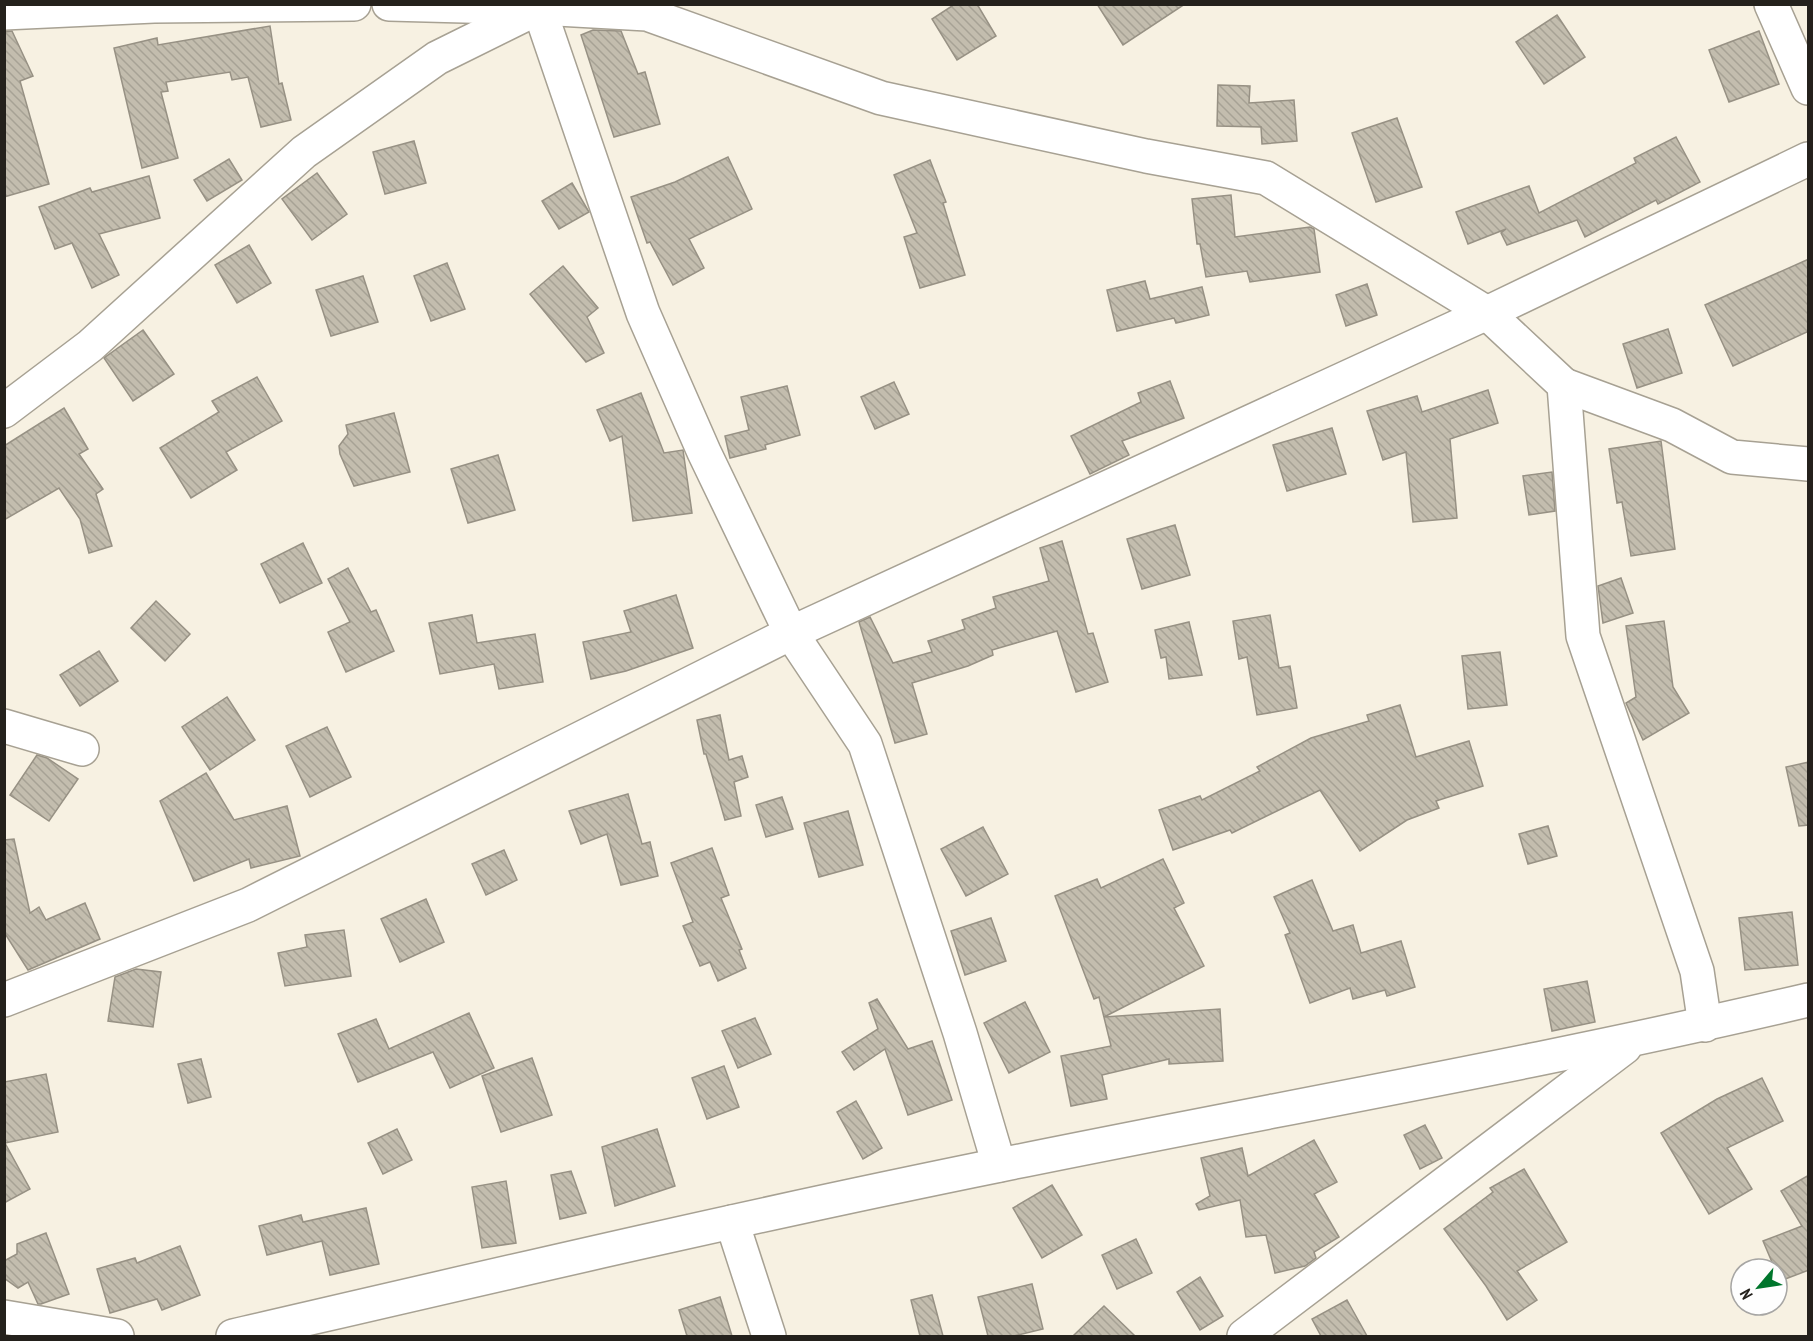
<svg xmlns="http://www.w3.org/2000/svg" width="1813" height="1341" font-family="'PT Sans Narrow',sans-serif">
<style>
.building{fill:url(#building-back-hatch);stroke:#979184;stroke-width:1.5}
.lines{fill:none;stroke-linecap:round;stroke-linejoin:round}
.minor-casing{stroke:#a7a193;stroke-width:36}
.minor{stroke:#fff;stroke-width:33}
</style>
<defs>
<pattern id="building-back-hatch" width="6" height="6" patternUnits="userSpaceOnUse" patternTransform="scale(1.5)"><rect width="6" height="6" fill="#c3bdae"/><path d="M-1 5l2 2M0 0l6 6M5-1l2 2" fill="none" stroke="#a7a295"/></pattern>
</defs>
<rect width="100%" height="100%" fill="#f7f1e2"/>
<g class="building">
<polygon points="955,4 977,4 996,36 957,60 932,19"/>
<polygon points="1097,4 1185,4 1123,45"/>
<polygon points="1557,15 1585,57 1544,84 1516,42"/>
<polygon points="270,26 279,84 282,83 291,120 261,127 248,77 232,80 230,72 166,82 168,91 161,92 178,158 142,168 114,48 157,38 158,45"/>
<polygon points="593,30 621,31 638,74 645,72 660,124 614,137 581,35"/>
<polygon points="12,31 33,76 20,81 49,184 4,197 4,32"/>
<polygon points="1759,31 1779,84 1729,102 1709,50"/>
<polygon points="1218,85 1250,86 1249,103 1294,100 1297,141 1262,144 1261,127 1217,126"/>
<polygon points="1397,118 1422,187 1376,202 1352,133"/>
<polygon points="1676,137 1700,182 1658,204 1656,200 1585,237 1577,220 1507,245 1501,233 1506,229 1468,244 1456,212 1529,186 1539,213 1636,163 1634,158"/>
<polygon points="414,141 426,183 385,194 373,152"/>
<polygon points="728,157 752,209 689,239 704,268 673,285 650,242 647,243 631,197 675,182"/>
<polygon points="229,159 242,180 207,201 194,180"/>
<polygon points="930,160 946,202 943,203 965,275 920,288 904,237 917,233 894,175"/>
<polygon points="317,173 347,214 312,240 282,199"/>
<polygon points="149,176 160,218 99,234 119,275 92,288 72,243 55,249 39,207 90,188 92,192"/>
<polygon points="572,183 589,212 559,229 542,201"/>
<polygon points="1231,195 1235,237 1310,227 1314,229 1320,272 1250,282 1247,271 1206,277 1200,244 1197,244 1192,199"/>
<polygon points="249,245 271,283 237,303 215,265"/>
<polygon points="1809,259 1809,331 1733,366 1705,305"/>
<polygon points="447,263 465,309 431,321 414,276"/>
<polygon points="563,266 598,308 587,317 604,353 586,362 530,294"/>
<polygon points="363,276 378,322 331,336 316,290"/>
<polygon points="1145,281 1150,299 1202,287 1209,315 1176,323 1174,318 1117,331 1107,290"/>
<polygon points="1367,284 1377,315 1346,326 1336,295"/>
<polygon points="1668,329 1682,373 1637,388 1623,344"/>
<polygon points="143,330 174,374 133,401 104,358"/>
<polygon points="257,377 282,421 226,452 237,470 191,498 160,448 219,412 212,401"/>
<polygon points="1170,381 1184,418 1122,441 1129,455 1090,474 1071,436 1141,402 1138,393"/>
<polygon points="894,382 909,414 875,429 861,397"/>
<polygon points="787,386 800,435 765,445 766,449 730,458 725,436 749,430 741,397"/>
<polygon points="1488,390 1498,423 1450,439 1457,518 1413,522 1406,452 1383,460 1367,411 1417,396 1422,412"/>
<polygon points="641,393 664,453 683,450 692,513 633,521 622,436 610,441 597,410"/>
<polygon points="64,408 88,449 79,454 103,489 96,494 112,546 89,553 80,519 59,488 4,520 4,446"/>
<polygon points="394,413 410,472 354,486 340,454 339,446 348,434 346,425"/>
<polygon points="1332,428 1346,474 1287,491 1273,445"/>
<polygon points="1661,441 1675,549 1631,556 1622,502 1617,503 1609,449"/>
<polygon points="498,455 515,510 468,523 451,469"/>
<polygon points="1552,472 1555,511 1529,515 1523,476"/>
<polygon points="1175,525 1190,575 1142,589 1127,539"/>
<polygon points="1062,541 1088,634 1093,633 1108,682 1076,692 1057,631 992,650 993,655 968,666 912,683 927,734 895,743 859,622 870,617 893,663 932,652 928,641 965,629 962,620 996,608 993,597 1049,581 1040,548"/>
<polygon points="303,543 322,583 280,603 261,564"/>
<polygon points="348,568 371,612 376,610 394,651 346,672 328,632 350,622 328,579"/>
<polygon points="1621,578 1633,613 1603,623 1598,586"/>
<polygon points="676,595 693,648 626,671 591,679 583,642 631,632 624,611"/>
<polygon points="156,601 190,634 165,661 131,628"/>
<polygon points="472,615 477,643 535,634 543,682 499,689 494,664 440,674 429,623"/>
<polygon points="1270,615 1279,668 1290,666 1297,708 1257,715 1247,657 1239,659 1233,621"/>
<polygon points="1664,621 1673,687 1689,713 1643,740 1626,703 1636,697 1626,626"/>
<polygon points="1189,622 1202,675 1169,679 1166,657 1161,658 1155,630"/>
<polygon points="99,651 118,681 80,706 60,675"/>
<polygon points="1500,652 1507,705 1468,709 1462,656"/>
<polygon points="227,697 255,740 210,770 182,727"/>
<polygon points="1400,705 1416,757 1469,741 1483,786 1436,801 1439,808 1407,820 1360,851 1320,790 1232,833 1230,830 1173,850 1159,810 1200,796 1202,800 1260,771 1257,767 1311,738 1369,721 1367,715"/>
<polygon points="720,715 729,760 742,756 748,777 734,782 741,816 725,820 706,754 704,754 697,720"/>
<polygon points="327,727 351,777 310,797 286,746"/>
<polygon points="37,755 47,758 78,779 49,821 10,795"/>
<polygon points="1809,762 1809,825 1799,826 1786,767"/>
<polygon points="206,773 234,820 287,806 300,856 251,868 249,859 194,881 160,801"/>
<polygon points="628,794 642,844 650,842 658,876 621,885 607,834 581,844 569,811"/>
<polygon points="782,797 793,829 766,837 756,805"/>
<polygon points="848,811 863,865 819,877 804,823"/>
<polygon points="1548,826 1557,856 1528,864 1519,834"/>
<polygon points="983,827 1008,874 966,896 941,849"/>
<polygon points="14,839 30,913 39,907 46,920 85,903 100,939 28,970 4,932 4,840"/>
<polygon points="712,848 729,895 721,898 742,949 739,950 746,968 718,981 710,962 700,966 683,926 693,922 671,863"/>
<polygon points="504,850 517,880 486,895 472,864"/>
<polygon points="1163,859 1184,903 1174,908 1204,966 1104,1017 1220,1009 1223,1061 1169,1064 1169,1059 1102,1075 1107,1099 1071,1106 1061,1056 1111,1046 1099,997 1094,999 1055,896 1097,879 1101,888"/>
<polygon points="1312,880 1333,931 1353,925 1361,953 1401,941 1415,987 1387,996 1385,990 1353,999 1350,988 1310,1003 1285,935 1290,933 1274,897"/>
<polygon points="426,899 444,942 400,962 381,919"/>
<polygon points="1792,912 1798,965 1745,970 1739,918"/>
<polygon points="991,918 1006,961 965,975 951,931"/>
<polygon points="344,930 351,976 285,986 278,953 307,947 305,935"/>
<polygon points="136,969 161,972 153,1027 108,1021 115,977"/>
<polygon points="1587,981 1595,1022 1552,1031 1544,989"/>
<polygon points="877,999 908,1049 932,1041 952,1100 908,1115 885,1049 854,1070 842,1052 878,1029 869,1003"/>
<polygon points="1025,1002 1050,1052 1009,1073 984,1023"/>
<polygon points="469,1013 494,1068 450,1088 433,1052 358,1082 338,1034 376,1019 389,1049"/>
<polygon points="755,1018 771,1054 738,1068 722,1031"/>
<polygon points="532,1058 552,1115 501,1132 482,1076"/>
<polygon points="201,1059 211,1097 188,1103 178,1064"/>
<polygon points="724,1066 739,1107 707,1119 692,1078"/>
<polygon points="46,1074 58,1132 5,1143 30,1189 4,1203 4,1082"/>
<polygon points="1762,1078 1783,1121 1727,1148 1752,1189 1709,1214 1661,1133 1717,1099"/>
<polygon points="856,1101 882,1148 863,1159 837,1112"/>
<polygon points="1425,1125 1442,1158 1420,1169 1404,1135"/>
<polygon points="397,1129 412,1160 383,1174 368,1143"/>
<polygon points="657,1129 675,1186 615,1206 602,1147"/>
<polygon points="1314,1140 1337,1182 1314,1194 1339,1237 1314,1252 1316,1258 1305,1266 1275,1273 1266,1235 1246,1237 1240,1200 1199,1210 1196,1204 1210,1196 1201,1158 1242,1148 1248,1176"/>
<polygon points="1524,1169 1567,1242 1517,1271 1537,1300 1507,1320 1486,1286 1444,1229 1493,1192 1490,1188"/>
<polygon points="571,1171 586,1213 560,1219 551,1175"/>
<polygon points="1809,1175 1809,1270 1780,1281 1763,1241 1802,1226 1781,1191"/>
<polygon points="506,1181 516,1243 482,1248 472,1187"/>
<polygon points="1052,1185 1082,1235 1042,1258 1013,1208"/>
<polygon points="366,1208 379,1264 330,1275 322,1241 267,1255 259,1226 301,1215 303,1222"/>
<polygon points="46,1233 69,1294 41,1304 38,1304 28,1282 18,1288 4,1278 4,1261 17,1254 17,1244"/>
<polygon points="1136,1239 1152,1273 1117,1289 1102,1255"/>
<polygon points="180,1246 200,1295 162,1310 157,1299 110,1313 97,1269 135,1258 137,1263"/>
<polygon points="1200,1277 1223,1316 1200,1330 1177,1292"/>
<polygon points="1032,1284 1043,1329 1014,1336 988,1336 978,1297"/>
<polygon points="932,1295 943,1336 920,1336 911,1300"/>
<polygon points="720,1297 732,1336 687,1336 679,1310"/>
<polygon points="1347,1300 1367,1336 1321,1336 1312,1319"/>
<polygon points="1104,1306 1135,1336 1073,1336"/>
</g>
<g class="lines">
<defs>
<g id="minor">
<polyline points="389,4 539,8 647,14 881,98 1146,156 1266,178 1487,313 1564,385 1583,636 1697,971 1705,1025"/>
<polyline points="1771,4 1808,88"/>
<polyline points="539,8 643,313 704,452 791,633 865,744 960,1033 999,1165"/>
<polyline points="4,13 154,6 354,4"/>
<polyline points="1564,385 1672,425 1732,457 1808,464"/>
<polyline points="4,411 90,346 304,152 437,58 534,10"/>
<polyline points="4,726 82,749"/>
<polyline points="4,1000 248,905 791,633 1487,313 1808,159"/>
<polyline points="732,1222 769,1336"/>
<polyline points="4,1317 117,1336"/>
<path d="M233,1336C488,1277 743,1217 1000,1165C1269,1110 1541,1063 1808,1000"/>
<polyline points="1244,1336 1625,1047"/>
</g>
</defs>
<use href="#minor" class="minor-casing"/>
<use href="#minor" class="minor"/>
</g>
<rect width="1813" height="1341" fill="none" stroke="#24211c" stroke-width="12"/>
<g transform="translate(1759 1287) rotate(241)"><circle r="28" fill="#fefefe" stroke="#a7a6a4" stroke-width="1.5"/>
<path d="M0-4.5L10 22L0 15L-10 22Z" fill="#00762c"/>
<text y="-9" font-size="16" font-weight="bold" text-anchor="middle" fill="#24211c">N</text>
</g>
</svg>
